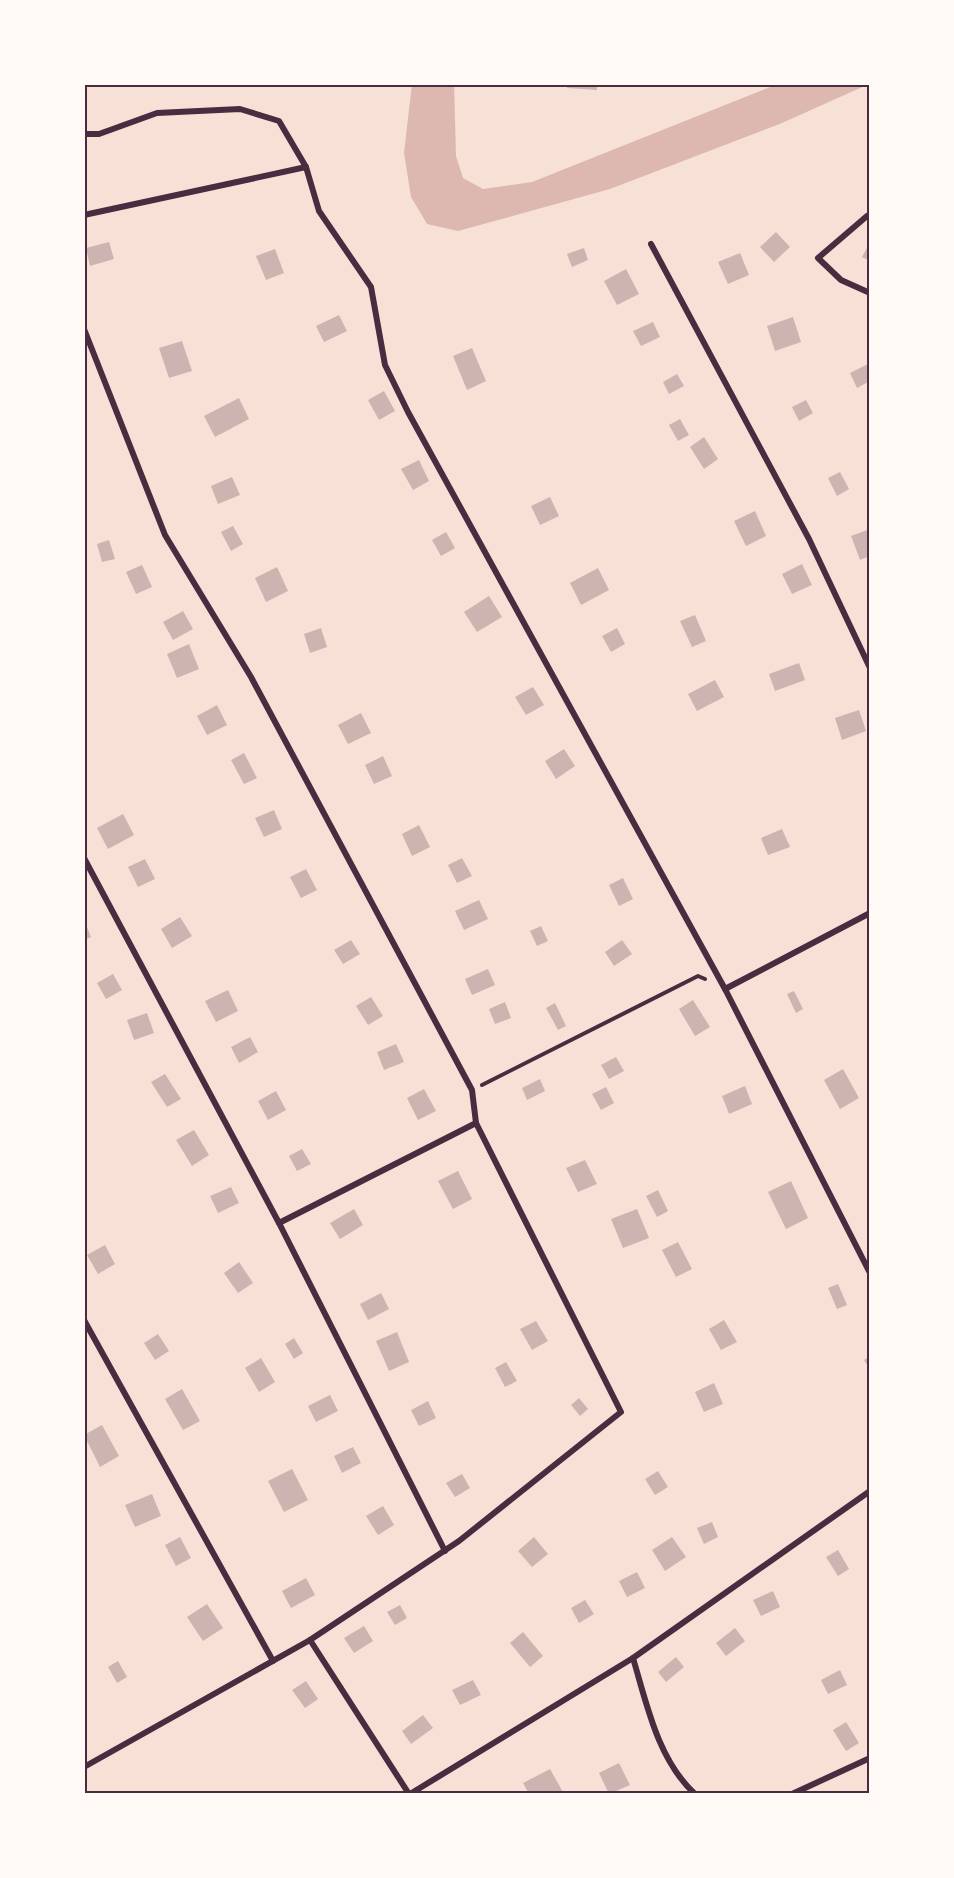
<svg xmlns="http://www.w3.org/2000/svg" width="954" height="1878" font-family="Arial,sans-serif">
<style>
.water{fill:#dcb8b0}
.building{fill:#ccb4b1}
.lines{fill:none;stroke-linecap:round;stroke-linejoin:round}
.path{stroke:#4a2c40;stroke-width:4}
.minor{stroke:#4a2c40;stroke-width:6}
.neatline{fill:none;stroke:#4a2c40;stroke-width:2}
</style>
<rect width="100%" height="100%" fill="#f7e1d7"/>
<polygon class="water" points="412,84 454,84 456,156 463,178 483,189 532,182 778,84 869,84 782,123 610,189 458,231 427,224 411,197 404,153"/>
<g class="building">
<polygon points="567,84 597,84 597,90 567,88"/>
<polygon points="776,232 790,247 774,262 760,247"/>
<polygon points="109,242 114,259 90,266 86,248"/>
<polygon points="870,242 870,261 862,257"/>
<polygon points="584,248 588,260 572,267 567,254"/>
<polygon points="275,249 284,273 266,280 256,256"/>
<polygon points="740,253 749,275 728,284 718,262"/>
<polygon points="626,269 639,294 617,305 604,281"/>
<polygon points="339,315 347,331 324,342 316,326"/>
<polygon points="793,317 801,342 775,351 767,326"/>
<polygon points="653,322 660,337 641,346 633,331"/>
<polygon points="182,341 192,371 169,378 159,348"/>
<polygon points="472,348 486,381 467,390 453,356"/>
<polygon points="868,364 870,381 857,388 850,373"/>
<polygon points="677,374 684,386 669,394 663,382"/>
<polygon points="384,391 395,411 379,420 368,400"/>
<polygon points="239,398 249,419 215,437 204,416"/>
<polygon points="806,400 813,413 799,421 792,407"/>
<polygon points="680,419 689,435 678,441 669,425"/>
<polygon points="704,437 718,459 704,469 690,447"/>
<polygon points="419,460 429,481 413,490 401,469"/>
<polygon points="840,472 849,489 837,496 828,478"/>
<polygon points="232,477 240,495 218,504 211,486"/>
<polygon points="550,497 559,516 540,525 531,506"/>
<polygon points="755,511 766,536 746,546 734,521"/>
<polygon points="233,526 243,544 231,551 221,532"/>
<polygon points="870,529 870,556 860,560 851,536"/>
<polygon points="446,532 455,548 441,556 432,540"/>
<polygon points="109,540 115,559 102,562 97,544"/>
<polygon points="802,564 812,585 792,594 782,574"/>
<polygon points="142,565 152,587 136,594 126,572"/>
<polygon points="277,567 288,591 266,602 255,578"/>
<polygon points="598,568 609,590 581,605 570,583"/>
<polygon points="489,596 502,617 477,632 464,612"/>
<polygon points="183,611 193,629 173,640 163,622"/>
<polygon points="695,615 706,641 692,647 680,621"/>
<polygon points="321,628 327,647 310,653 304,634"/>
<polygon points="617,628 625,644 611,652 602,636"/>
<polygon points="189,644 199,669 177,678 167,654"/>
<polygon points="799,663 805,680 775,691 769,674"/>
<polygon points="715,680 724,697 697,711 688,694"/>
<polygon points="533,687 544,705 526,715 515,697"/>
<polygon points="217,705 227,725 207,735 197,716"/>
<polygon points="859,710 866,731 842,740 835,718"/>
<polygon points="361,713 371,733 348,744 338,725"/>
<polygon points="564,749 575,766 556,779 545,761"/>
<polygon points="244,753 257,778 244,784 231,760"/>
<polygon points="383,756 392,776 374,784 365,765"/>
<polygon points="274,810 282,829 264,837 255,818"/>
<polygon points="123,814 134,835 108,849 97,828"/>
<polygon points="419,825 430,847 412,856 402,834"/>
<polygon points="782,829 790,847 768,855 761,838"/>
<polygon points="462,858 472,876 457,883 448,865"/>
<polygon points="145,859 155,879 138,887 128,867"/>
<polygon points="306,869 317,890 301,898 290,877"/>
<polygon points="623,878 633,899 619,906 609,885"/>
<polygon points="479,900 488,919 464,930 455,911"/>
<polygon points="180,917 192,936 172,948 161,929"/>
<polygon points="84,920 91,937 84,940"/>
<polygon points="541,926 548,941 537,946 530,931"/>
<polygon points="351,940 360,954 343,964 334,950"/>
<polygon points="622,940 632,954 614,966 605,952"/>
<polygon points="488,969 495,985 472,995 465,979"/>
<polygon points="113,974 122,990 106,999 97,983"/>
<polygon points="228,990 238,1011 216,1022 205,1001"/>
<polygon points="794,991 803,1009 796,1013 787,994"/>
<polygon points="371,997 383,1016 368,1025 356,1006"/>
<polygon points="693,1000 710,1027 695,1036 679,1009"/>
<polygon points="505,1002 511,1018 495,1024 489,1009"/>
<polygon points="555,1003 566,1026 558,1030 546,1008"/>
<polygon points="147,1013 154,1033 134,1040 127,1020"/>
<polygon points="250,1037 258,1052 239,1063 231,1047"/>
<polygon points="396,1044 404,1062 384,1070 377,1052"/>
<polygon points="616,1057 624,1071 609,1079 601,1065"/>
<polygon points="843,1069 859,1098 840,1109 824,1080"/>
<polygon points="165,1074 181,1099 167,1107 151,1082"/>
<polygon points="540,1079 545,1091 527,1100 522,1088"/>
<polygon points="745,1086 752,1104 729,1114 722,1096"/>
<polygon points="606,1087 614,1103 601,1110 592,1094"/>
<polygon points="424,1089 436,1111 418,1120 407,1098"/>
<polygon points="276,1091 286,1110 268,1120 258,1101"/>
<polygon points="194,1130 209,1155 192,1166 176,1140"/>
<polygon points="302,1149 311,1164 297,1171 289,1156"/>
<polygon points="585,1160 597,1184 578,1192 566,1168"/>
<polygon points="458,1171 472,1199 453,1209 438,1181"/>
<polygon points="791,1181 808,1218 786,1229 768,1192"/>
<polygon points="231,1187 239,1203 218,1213 210,1196"/>
<polygon points="658,1190 668,1211 657,1217 646,1196"/>
<polygon points="354,1209 363,1225 340,1239 330,1223"/>
<polygon points="637,1209 649,1238 623,1248 611,1219"/>
<polygon points="678,1242 692,1269 676,1277 662,1250"/>
<polygon points="105,1245 115,1264 98,1274 87,1255"/>
<polygon points="239,1262 253,1283 238,1293 224,1273"/>
<polygon points="838,1284 847,1305 837,1309 828,1288"/>
<polygon points="381,1293 389,1309 368,1320 360,1304"/>
<polygon points="724,1320 737,1342 721,1350 709,1329"/>
<polygon points="536,1321 548,1341 532,1350 520,1329"/>
<polygon points="397,1332 409,1362 389,1371 376,1341"/>
<polygon points="158,1334 169,1351 155,1360 144,1343"/>
<polygon points="294,1338 303,1353 294,1359 285,1344"/>
<polygon points="870,1356 870,1369 864,1360"/>
<polygon points="261,1358 275,1382 259,1392 245,1368"/>
<polygon points="506,1362 517,1381 505,1387 495,1368"/>
<polygon points="714,1383 723,1404 704,1412 695,1392"/>
<polygon points="182,1389 200,1421 183,1430 165,1399"/>
<polygon points="330,1395 338,1411 316,1422 308,1406"/>
<polygon points="579,1398 588,1409 580,1416 571,1405"/>
<polygon points="428,1401 436,1418 419,1426 411,1410"/>
<polygon points="102,1425 119,1456 100,1467 84,1435"/>
<polygon points="353,1447 361,1463 342,1473 334,1456"/>
<polygon points="292,1469 308,1500 284,1512 268,1481"/>
<polygon points="658,1471 668,1487 655,1495 645,1479"/>
<polygon points="462,1474 470,1488 455,1497 446,1483"/>
<polygon points="152,1494 161,1516 135,1527 125,1505"/>
<polygon points="383,1506 394,1525 378,1535 366,1516"/>
<polygon points="712,1522 718,1537 704,1544 697,1528"/>
<polygon points="180,1537 191,1558 176,1566 165,1545"/>
<polygon points="534,1537 548,1554 532,1567 518,1551"/>
<polygon points="672,1537 686,1557 665,1571 652,1550"/>
<polygon points="838,1550 849,1569 838,1576 826,1557"/>
<polygon points="637,1572 645,1588 627,1597 619,1581"/>
<polygon points="306,1578 315,1595 291,1608 282,1591"/>
<polygon points="773,1591 780,1607 761,1616 753,1600"/>
<polygon points="585,1600 594,1614 579,1623 571,1608"/>
<polygon points="207,1604 223,1628 203,1641 187,1617"/>
<polygon points="400,1605 407,1618 395,1625 387,1612"/>
<polygon points="364,1626 373,1641 354,1653 344,1638"/>
<polygon points="735,1628 745,1641 726,1656 716,1643"/>
<polygon points="523,1632 543,1656 530,1667 510,1643"/>
<polygon points="676,1657 684,1667 666,1682 658,1672"/>
<polygon points="118,1661 127,1677 117,1683 108,1667"/>
<polygon points="840,1670 847,1685 828,1694 821,1680"/>
<polygon points="473,1680 481,1695 460,1705 452,1690"/>
<polygon points="306,1681 318,1699 305,1708 292,1690"/>
<polygon points="423,1715 433,1728 411,1744 402,1731"/>
<polygon points="846,1722 859,1743 846,1751 833,1730"/>
<polygon points="619,1763 630,1785 609,1794 599,1773"/>
<polygon points="550,1769 564,1794 529,1794 523,1783"/>
</g>
<g class="lines">
<polyline class="path" points="482,1085 698,976 705,979"/>
<g class="minor">
<polyline points="84,134 99,134 157,113 240,109 279,121 306,167 319,211 371,287 385,365 408,412 725,989 870,1273"/>
<polyline points="84,215 306,167"/>
<polyline points="867,216 818,258 841,280 870,293"/>
<polyline points="651,244 809,539 870,668"/>
<polyline points="84,329 165,535 251,677 472,1090 476,1123 621,1412 459,1541 310,1640"/>
<polyline points="84,858 279,1223 476,1123"/>
<polyline points="725,989 870,913"/>
<polyline points="279,1223 445,1551"/>
<polyline points="84,1320 273,1661"/>
<path d="M633,1658C647,1705 658,1760 695,1794"/>
<polyline points="84,1767 310,1640 409,1794"/>
<polyline points="410,1794 633,1658 870,1491"/>
<polyline points="792,1794 870,1758"/>
</g>
</g>
<rect width="954" height="1878" fill="none" stroke="#fffaf5" stroke-width="171"/>
<rect x="86" y="86" width="782" height="1706" class="neatline"/>
</svg>
